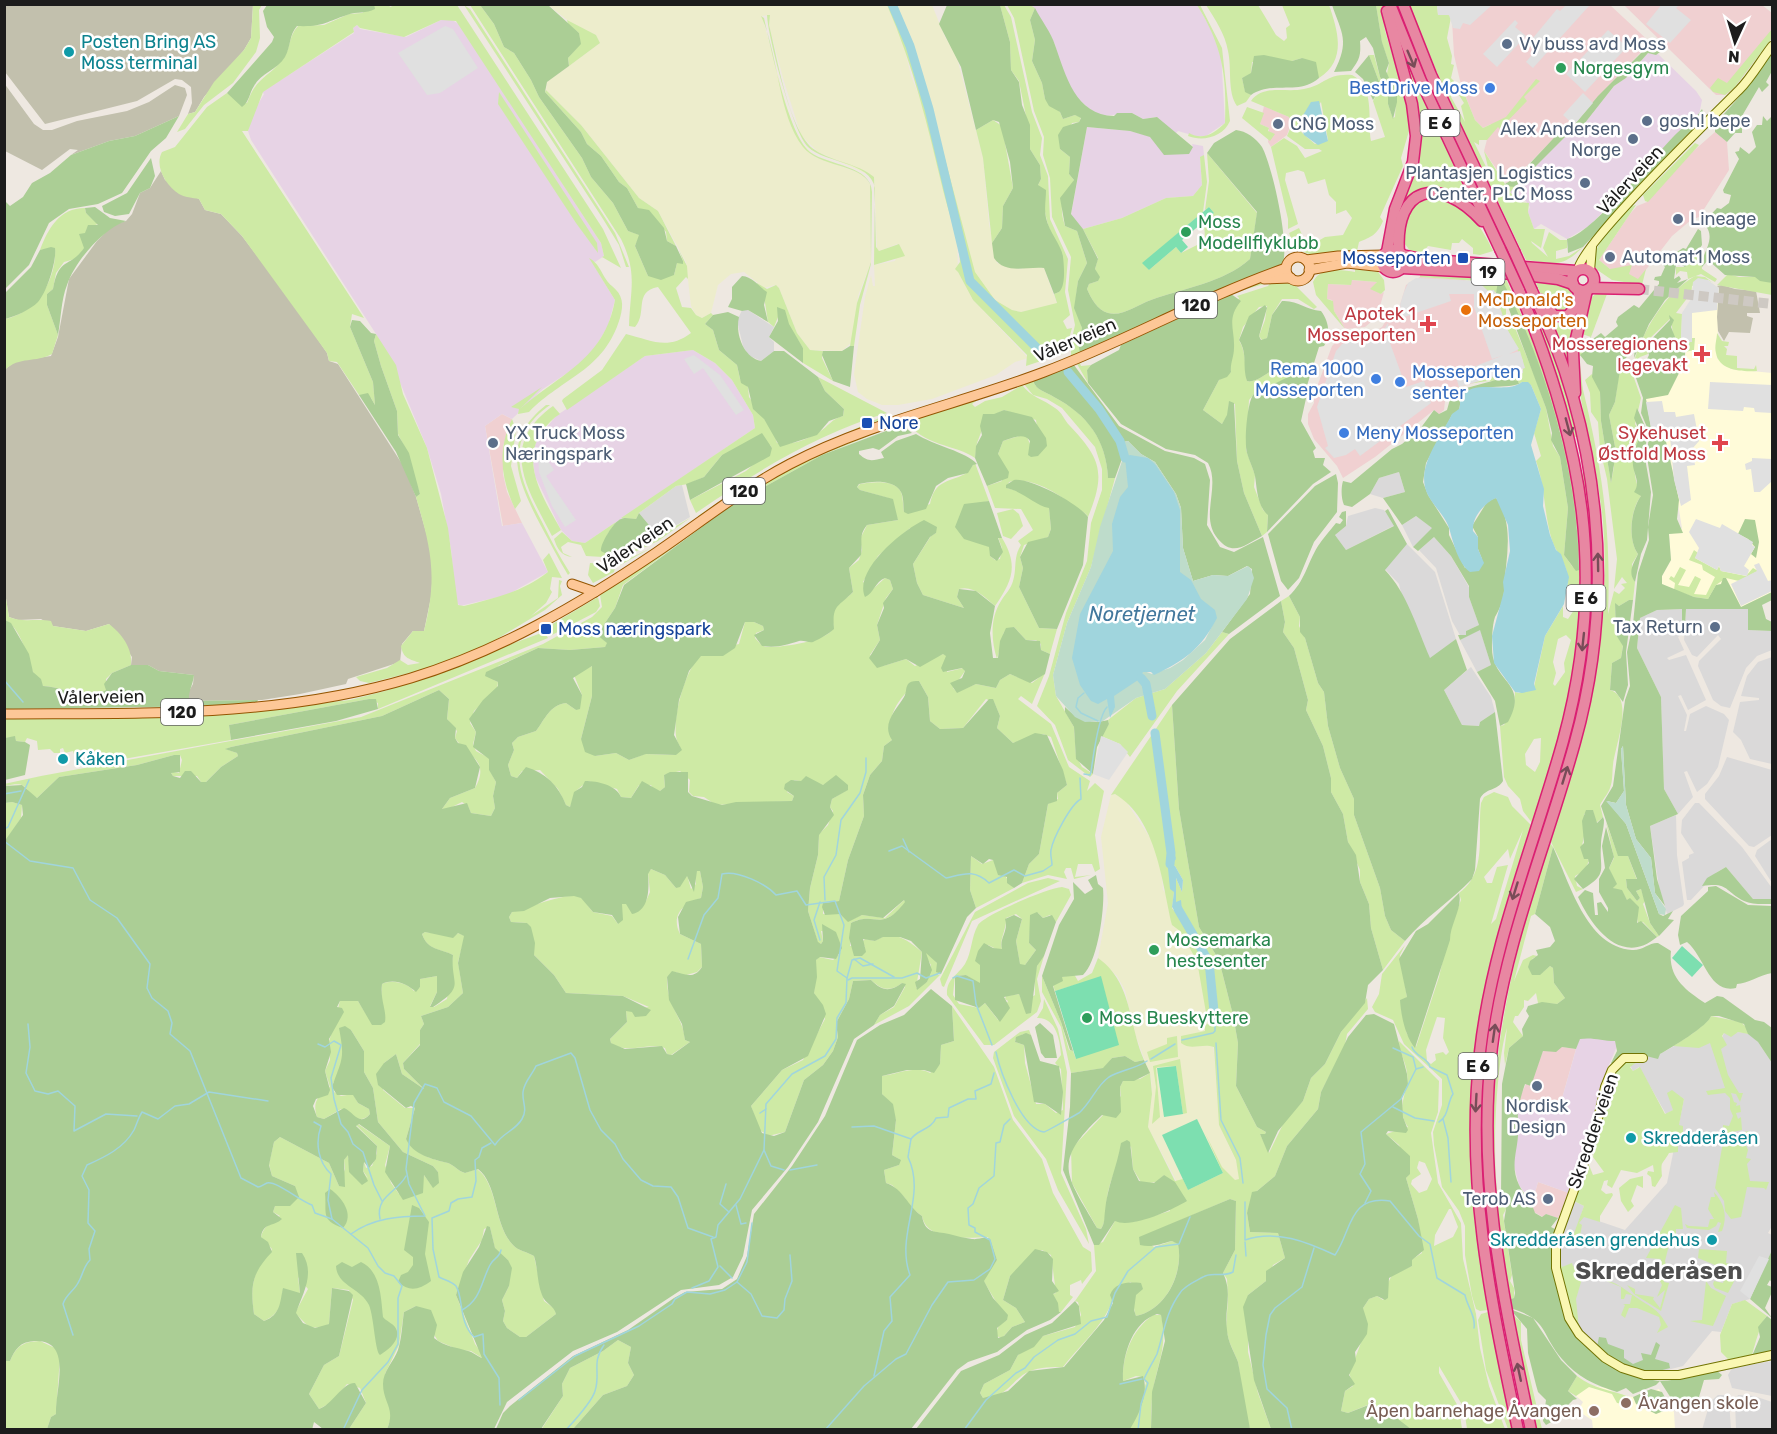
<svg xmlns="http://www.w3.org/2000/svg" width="1777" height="1434" font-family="Rubik,sans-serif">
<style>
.residential{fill:#dad9d9}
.commercial{fill:#f0d0d1}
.industrial{fill:#e7d3e5}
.education{fill:#fffbd9}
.construction{fill:#c2c0ad}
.farmland{fill:#ededcc}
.grass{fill:#ceeaa5;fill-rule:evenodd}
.forest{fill:#abce95;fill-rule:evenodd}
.wetland{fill:#bedccb;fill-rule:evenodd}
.pitch{fill:#7ddfb0}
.parking{fill:#e0e0e0}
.water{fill:#a0d5dd}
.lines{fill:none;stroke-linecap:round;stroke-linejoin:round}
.stream{stroke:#a0d5dd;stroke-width:1.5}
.river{stroke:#a0d5dd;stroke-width:9}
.highway-tunnel{stroke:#cec9c3;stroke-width:10;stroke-dasharray:10 5;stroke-linecap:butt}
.secondary-casing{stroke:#727403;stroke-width:10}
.primary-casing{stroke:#945500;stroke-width:11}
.highway-casing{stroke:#da2072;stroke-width:13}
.secondary{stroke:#faf7b3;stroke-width:8}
.primary{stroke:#fdc797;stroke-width:9}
.highway{stroke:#e887a2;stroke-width:10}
.highway-bridge-casing{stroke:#da2072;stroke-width:13;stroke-linecap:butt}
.highway-bridge{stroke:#e887a2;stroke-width:10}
.oneway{stroke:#784c58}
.service-dot{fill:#5c6f8a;stroke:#fff;stroke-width:2}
.culture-dot{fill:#0f9aa8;stroke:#fff;stroke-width:2}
.leisure-dot{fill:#2e9e5b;stroke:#fff;stroke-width:2}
.shop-dot{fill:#3f7fe0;stroke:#fff;stroke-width:2}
.transit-dot{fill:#1a4fb4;stroke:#fff;stroke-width:2}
.food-dot{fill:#e8710a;stroke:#fff;stroke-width:2}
.health-dot{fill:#e0444e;stroke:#fff;stroke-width:2}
.education-dot{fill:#8d6e63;stroke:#fff;stroke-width:2}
.labels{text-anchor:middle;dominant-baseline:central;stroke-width:5;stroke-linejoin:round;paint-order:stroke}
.shield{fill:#fff;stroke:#606060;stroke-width:1.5}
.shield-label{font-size:16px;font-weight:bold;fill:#1c1c1c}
.culture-label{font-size:18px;fill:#0d838f;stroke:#fff;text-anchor:start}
.service-label{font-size:18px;fill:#4e5e75;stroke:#fff;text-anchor:start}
.leisure-label{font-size:18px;fill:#27864d;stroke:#fff;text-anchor:start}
.shop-label{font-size:18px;fill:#366cbe;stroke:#fff;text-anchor:end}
.street-label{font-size:18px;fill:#1c1c1c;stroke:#fff}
.transit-label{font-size:18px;fill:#164399;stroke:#fff;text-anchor:start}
.food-label{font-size:18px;fill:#c56008;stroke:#fff;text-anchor:start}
.health-label{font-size:18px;fill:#be3a42;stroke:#fff;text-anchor:end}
.education-label{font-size:18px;fill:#785e54;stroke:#fff;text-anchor:start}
.water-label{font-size:20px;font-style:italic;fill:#42789d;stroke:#fff}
.district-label{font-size:24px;font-weight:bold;fill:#4f4f4f;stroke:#fff}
</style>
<rect width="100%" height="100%" fill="#eee8e1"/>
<g class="residential">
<polygon points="742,310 748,310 774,327 769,337 774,342 774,351 761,361 748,355 743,346 737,321"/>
<polygon points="1399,472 1405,492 1383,498 1370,494 1379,478"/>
<polygon points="682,485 690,517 658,536 639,513 676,486"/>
<polygon points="1375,508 1384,510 1395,525 1346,550 1335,535 1346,526 1348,516"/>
<polygon points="1416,516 1433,528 1413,547 1402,525"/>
<polygon points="1434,537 1451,556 1470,589 1469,597 1479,625 1466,631 1467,635 1461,637 1452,621 1436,568 1419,550"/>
<polygon points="1407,544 1435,572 1456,639 1430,659 1402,597 1399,584 1385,569"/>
<polygon points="1683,609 1682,634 1678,637 1684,650 1667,658 1669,660 1686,655 1706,700 1688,710 1681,695 1678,696 1687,715 1684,731 1686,731 1690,714 1706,706 1724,714 1729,720 1718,767 1707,784 1697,792 1687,771 1684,772 1693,797 1678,814 1664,789 1661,697 1637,648 1640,618 1657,610"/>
<polygon points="1686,609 1748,609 1748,630 1772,631 1772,650 1757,656 1746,668 1730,708 1721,706 1713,700 1698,666 1699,661 1721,639 1718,635 1697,657 1692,655 1684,640"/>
<polygon points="1480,629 1491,665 1477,672 1460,640"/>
<polygon points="1772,657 1772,764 1750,759 1741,740 1733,732 1740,702 1759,700 1759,698 1741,696 1747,676 1758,662"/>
<polygon points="1471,667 1491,697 1495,712 1480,722 1479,726 1462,725 1444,690"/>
<polygon points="1727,757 1772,770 1772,835 1754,847 1749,846 1705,799 1705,794 1719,776"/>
<polygon points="1695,803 1699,803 1742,847 1772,888 1772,899 1753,899 1726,867 1717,872 1691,900 1687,900 1682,862 1689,858 1689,855 1694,853 1681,833 1682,820"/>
<polygon points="1676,815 1677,855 1684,904 1683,906 1667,914 1659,887 1650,826"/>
<polygon points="1772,839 1772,883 1755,856 1757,850"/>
<polygon points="1738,1032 1750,1034 1758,1042 1772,1063 1772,1226 1768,1233 1772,1235 1772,1250 1750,1299 1732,1304 1721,1332 1712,1331 1683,1366 1651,1374 1598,1351 1572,1321 1557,1244 1572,1200 1584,1206 1581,1215 1625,1230 1667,1183 1684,1099 1672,1091 1673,1110 1666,1114 1639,1067 1633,1071 1627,1059 1660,1054 1678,1044 1710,1043 1722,1038 1724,1033 1730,1035"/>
<polygon points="1772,1361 1772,1396 1732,1388 1728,1375 1732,1368"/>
<polygon points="1718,1395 1724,1395 1729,1401 1731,1429 1702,1430 1710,1402"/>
<polygon points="1738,1395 1754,1396 1772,1402 1772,1429 1736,1429 1735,1402"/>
</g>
<g class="commercial">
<polygon points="1437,4 1610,5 1653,45 1641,52 1599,96 1574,125 1567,125 1515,178 1506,183 1484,151 1491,124 1483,128 1475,120 1461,85 1454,55 1452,20"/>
<polygon points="1624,5 1762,5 1772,13 1772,38 1732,91 1725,95 1716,95"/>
<polygon points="1264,106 1289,117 1292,121 1287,135 1271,147 1268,142 1269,128 1260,124"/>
<polygon points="1715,132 1727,142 1729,170 1699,217 1691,220 1672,236 1638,280 1617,269 1610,269 1599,260 1630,214 1637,206 1647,202 1655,185"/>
<polygon points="1420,277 1464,280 1496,293 1507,329 1517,345 1525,368 1450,390 1445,401 1444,410 1439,414 1434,410 1375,457 1343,478 1337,466 1314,439 1308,424 1308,414 1314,403 1314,395 1332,346 1338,340 1373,333 1382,327 1392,311 1400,305 1406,285"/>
<polygon points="1351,280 1377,282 1373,288 1381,294 1384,292 1377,317 1365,327 1345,329 1334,311 1332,300 1327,299 1328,284 1351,285"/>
<polygon points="502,414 512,419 503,446 503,474 507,492 522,523 503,526 485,426"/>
<polygon points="1562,1047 1576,1049 1561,1102 1552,1111 1518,1101 1526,1084 1530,1085 1543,1051"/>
<polygon points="1538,1182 1569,1193 1558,1218 1546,1214 1543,1217 1534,1212 1532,1203"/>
</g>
<g class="industrial">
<polygon points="1030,5 1197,5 1217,39 1221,53 1225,123 1206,136 1195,136 1178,131 1175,134 1156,117 1143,119 1132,113 1103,116 1092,111 1075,96 1060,66 1055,44"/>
<polygon points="441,20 452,20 459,24 601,243 604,256 595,262 590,259 615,300 608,326 593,351 578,366 543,389 512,419 502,414 485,426 502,526 522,523 548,572 507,595 460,606 456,602 451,549 441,494 427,448 399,380 376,334 251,140 248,131 254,111 264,94 262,92 354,33 353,28 357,25 360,29 406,37"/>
<polygon points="1648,53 1658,54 1696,91 1702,100 1699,115 1672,138 1648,167 1589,226 1567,239 1541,224 1534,229 1528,212 1530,207 1526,201 1517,201 1510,191 1569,133 1577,133 1614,86 1626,78"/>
<polygon points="1087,127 1130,131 1193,147 1192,144 1203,146 1204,155 1200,158 1202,185 1193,196 1166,198 1122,218 1083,229 1071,215"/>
<polygon points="693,350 715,363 732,380 753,415 755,428 585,543 572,541 561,530 535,476 532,455 537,439 556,416 645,356"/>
<polygon points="1590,1037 1615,1041 1617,1046 1601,1084 1594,1124 1569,1193 1538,1182 1532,1203 1519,1185 1513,1162 1518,1130 1516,1123 1518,1101 1552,1111 1561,1102 1579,1039"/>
</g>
<g class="education">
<polygon points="1708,280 1719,288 1717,358 1731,369 1772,373 1772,592 1741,607 1729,584 1708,599 1678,592 1662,584 1662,576 1671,560 1669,534 1679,532 1682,528 1669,449 1652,433 1646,399 1668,394 1685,361 1692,286"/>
<polygon points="1577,1376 1589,1385 1606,1388 1617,1394 1633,1397 1659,1389 1674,1412 1675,1429 1593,1429 1592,1420 1578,1411 1583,1402 1576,1396"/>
</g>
<g class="construction">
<polygon points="253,4 251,38 244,50 204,97 195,112 188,114 192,103 191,87 182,80 175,79 137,101 45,124 5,72 4,5"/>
<polygon points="4,83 34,124 43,130 52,130 77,121 127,111 149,102 175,85 185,88 187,95 179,116 135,136 109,141 71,155 78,150 70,149 42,170 5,151"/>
<polygon points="161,171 165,180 199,199 205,210 221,214 242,236 293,303 327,353 329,361 338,364 404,467 416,497 432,553 433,571 431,597 424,631 413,631 402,644 400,662 348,679 346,684 300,694 262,700 188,701 188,693 193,684 194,675 159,671 148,665 131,665 132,657 109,624 86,631 53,626 41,619 18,620 9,617 4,586 4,370 16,361 51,356 58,337 69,279 97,241 113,225 126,221 132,214 140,193 150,188"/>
<polygon points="1722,285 1735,289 1756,291 1760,313 1747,313 1747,316 1753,318 1750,333 1729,332 1724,341 1718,331 1717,317 1719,288 1717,286"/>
</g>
<g class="farmland">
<polygon points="548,5 887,5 902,38 911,76 923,106 957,237 958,272 973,300 1028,358 1015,362 996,375 932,399 898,405 882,405 867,399 858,392 854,374 865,297 871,275 873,286 875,286 874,265 895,261 900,246 897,244 879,251 877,249 874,177 818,152 801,135 783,78 769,25 770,15 762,16 786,105 798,139 815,157 862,174 870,184 871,262 858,296 852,342 842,351 810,350 797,333 779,288 775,285 764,288 744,272 731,274 718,285 711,313 702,318 696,315 691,306 686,262 658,211 639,198 581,125 546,90 547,82 600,43 596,35 571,23"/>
<polygon points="896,5 932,5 945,37 956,54 983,158 989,224 997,263 1020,269 1032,266 1044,268 1057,304 1021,312 1012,310 995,300 977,279 967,250 928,93 914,48"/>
<polygon points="1115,794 1125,800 1152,841 1161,867 1163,890 1168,896 1169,906 1203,962 1215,1064 1219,1125 1236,1161 1240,1179 1187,1201 1148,1127 1152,1094 1151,1077 1134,1031 1125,990 1117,976 1098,958 1108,903 1101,837 1111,795"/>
</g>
<g class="grass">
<path d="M398,4L457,5L603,229L621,268L602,257L604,256L601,243L456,21L441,20L404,37L360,28L357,25L353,28L354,32L263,92L248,131H242L364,318L352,314L350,327L373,382L375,405L371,398L359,395L337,362L329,361L327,353L242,236L221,214L205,210L199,199C193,198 184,197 179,194C166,186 154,166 162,152L175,147L207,107L227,93L247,103C257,76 267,79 282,60C291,50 288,36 298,26L324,25L349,14L362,13L374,5H389L390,7Z"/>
<polygon points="262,5 259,10 260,38 256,52 233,83 204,105 185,129 177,132 188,114 195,112 214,82 244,50 251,38 253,6"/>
<polygon points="464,5 470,9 615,233 629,267 626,267 619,245 603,219"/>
<path d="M470,5H480L494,24L504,47L514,53L531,80L539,97L582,158L591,177L613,203L628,231L640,235L635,246L648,276L674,275L677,263L683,261L679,250L687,266L688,279L686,277L676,288L682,307L691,308L696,315L702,318L711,313L713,315L705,324L713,330L719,350L737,365L740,379L748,387L749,397L774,433L777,443C790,446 807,440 819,432C829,426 831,419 843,416L844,409L825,391L818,377L887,413C818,433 754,473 696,513L690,500L746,471L772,448L770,445L722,455L704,477L688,484L676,486L639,513L636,519L621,518L755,428L753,415L732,380L715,363L693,350L645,356L567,410L562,401L563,399L602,370L626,334C651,340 667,351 691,333L658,287C633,292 648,312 635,327L629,326C630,290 638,274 621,239Z"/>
<path d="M887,5H896L914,48L931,106L975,272L995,300L1012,310L1021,312L1057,303L1054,294L1059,292C1070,258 1055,252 1047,221C1044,208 1043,198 1038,185L1041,179L1040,165L1030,149L1027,121L1019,81L1011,70L1010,42L1000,5H1004L1011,17L1032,112L1042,138L1040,155L1048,176L1050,219L1068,259L1065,292L1070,315L1063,321L1067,329L1072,328L1065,353L1026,366L1027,355L973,300L958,272L955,269L960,262C958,237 949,214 943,190C928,127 913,64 887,5Z"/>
<path d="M1007,5H1030L1035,8L1030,20L1035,40L1032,61L1042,83L1045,99L1060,112L1063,119L1075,115L1081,117L1079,122L1072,123L1060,149L1070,157L1069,174L1074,180C1066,201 1057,201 1065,226L1077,231L1087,263L1078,281L1075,306L1082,328L1079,339L1080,353L1071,356V342L1075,325L1068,290L1071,257L1052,217L1050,178L1043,155L1044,137L1034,111L1014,18Z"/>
<path d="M1197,5H1200L1222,48L1230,121C1223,137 1203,142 1188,136L1189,133C1203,141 1215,133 1225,123C1227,75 1222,45 1197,5Z"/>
<path d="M1206,5H1258L1276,35L1284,41L1287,38L1286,28L1290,25L1282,5H1329C1338,31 1347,60 1319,78L1302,58L1292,61L1252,62L1251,74L1242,78L1245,91L1251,95L1246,102L1237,106C1227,92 1232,68 1228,51C1225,34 1215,19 1206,5Z"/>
<path d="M1376,5H1382L1385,31L1409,109V131L1401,158L1403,166L1380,217L1383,221C1377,235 1371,237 1359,242L1357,251C1330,254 1300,265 1289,233L1299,228L1305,241L1313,244L1325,237L1343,235L1352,218L1346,210L1336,214V202L1329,195L1325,179L1308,184L1304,172L1298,170L1286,173L1285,180L1298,224L1288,229V219L1271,147L1284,138L1297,146L1305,158L1322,151L1319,149H1305L1287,136L1292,124L1289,117L1251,101C1263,84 1287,93 1304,89C1324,86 1326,73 1352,75C1376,87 1367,120 1371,141L1385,137L1373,101L1381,87L1369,55H1374L1380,77L1388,91V104L1393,118L1395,117L1397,84L1386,79L1389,63L1382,43ZM1321,102L1328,140L1315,144L1300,131Z"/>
<path d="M1409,5H1437L1438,15L1447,14L1451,17L1447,38L1452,56L1451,64L1454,65L1451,78L1454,81L1451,97L1465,122L1461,106L1464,103L1457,92L1460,83L1475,120L1483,128L1506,117L1536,79L1540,81L1524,97L1527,101L1500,129L1498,127L1487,140H1479V145L1474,142L1490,175L1484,151L1505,184L1515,187L1510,192L1518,202L1529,203L1528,212L1534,229H1545L1541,248L1531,241L1532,243L1548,257L1543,248L1549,232L1560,240H1567V248L1556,251V259L1569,256L1583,247C1561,269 1554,263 1526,260L1446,94Z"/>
<path d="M767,15H770L769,25C777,56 789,133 815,150C833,162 857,163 874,177L876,247L879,251L899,244L905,256L874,265L875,188C870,161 826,164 808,147C793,132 768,38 767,15Z"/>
<path d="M761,16L764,18C771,48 788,134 810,152C829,166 871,165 872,192L871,264L860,305L854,346H850L857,303L871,262L870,184C860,164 819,167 803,147C777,113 779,54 761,16Z"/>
<polygon points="567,20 596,35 600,43 569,66 568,58 580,44 579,33 568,24"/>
<polygon points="1772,29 1772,38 1734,88 1725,95 1713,92 1710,88 1718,78 1727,83"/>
<polygon points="1404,56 1474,207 1417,193 1396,247 1393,247 1396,223 1418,159"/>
<polygon points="546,90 581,125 639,198 658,211 676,246 667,241 666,232 651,213 638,208 627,188 619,182 601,156 587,144 581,132 545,92"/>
<polygon points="499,92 597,243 598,253 576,223 498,104"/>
<polygon points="1247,107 1264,113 1260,124 1269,128 1268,131 1275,134 1270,141 1242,118"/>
<polygon points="993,120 1002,126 1013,188 1003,206 1002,228 992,243 983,158 976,130"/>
<polygon points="1695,143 1699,145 1648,202 1645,201 1643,195"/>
<path d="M1207,153L1257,213L1250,259C1223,283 1184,288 1151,300C1137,305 1122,317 1108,313C1097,310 1091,298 1087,289L1089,284L1098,281L1095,269L1098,258L1083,229L1122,218L1166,198L1193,196L1202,185L1200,157L1204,155L1207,182L1203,212L1143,263L1149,270L1176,247L1181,253L1203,242L1205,239L1204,221L1214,213L1209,207L1205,210L1209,181Z"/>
<path d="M1432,196C1465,206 1478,219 1493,251L1480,255L1473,254V248L1462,239L1459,243H1452L1451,250L1428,246L1420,256L1411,252L1402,240L1410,205Z"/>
<path d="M1636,205L1599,260L1610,269L1632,265L1629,274L1638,279L1646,269L1642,285L1612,280L1593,267C1594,241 1614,224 1632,206Z"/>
<path d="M85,208L86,213L98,224L87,228L85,248L75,259L64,262L56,273L53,289L47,294V305L58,335L52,354C36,363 19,356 5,370V319C36,313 57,280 55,248L40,250C48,229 59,208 85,208Z"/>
<polygon points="1701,249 1702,269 1717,279 1715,282 1701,274 1688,279 1687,272 1680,271 1676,275 1676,267 1685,267 1688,255"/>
<path d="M589,258C601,264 602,278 612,286C623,295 624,304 620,318C604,371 563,377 529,412L518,414L519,409L511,407L542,387L520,409C561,373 604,360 615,300Z"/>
<path d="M1355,269L1378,272L1384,280L1385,290L1381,294L1370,289L1377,282L1352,280L1351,285L1328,284L1327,299L1333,301L1334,311L1345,329H1354H1345L1316,295L1313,282C1320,266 1343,270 1355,272Z"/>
<path d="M1420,271L1505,277C1568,415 1596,531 1572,683C1564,731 1547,777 1532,823L1523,811L1520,799L1508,786L1504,777L1500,726L1504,725L1514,707L1515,692L1519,693L1534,687L1545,636L1563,606V617L1568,619L1578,604L1576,589H1567C1571,563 1557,558 1551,537C1544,512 1545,486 1536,461L1541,456L1534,433L1541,409L1531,385L1522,382L1519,384L1518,381C1502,380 1464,380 1451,393C1449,395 1448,398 1446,400L1450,390L1496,376L1523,373V361L1507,329L1497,298L1506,304V322L1509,325L1511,318L1535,377L1546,408L1553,446L1560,457L1568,508L1564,555L1572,566L1579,570L1577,528L1560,432L1535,358L1503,282L1495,293L1488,291L1477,281L1420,277ZM1566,635L1571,640L1564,663L1565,672L1555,686L1553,684L1556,673L1553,662L1558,639ZM1541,738L1540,762L1535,772L1526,765L1525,754L1534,739Z"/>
<polygon points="1728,274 1739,277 1756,277 1772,283 1772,295 1717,285"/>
<path d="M1695,276L1705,277L1713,283L1708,280L1692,286L1691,298L1688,297L1676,313L1682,314L1681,341L1691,342L1692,338H1695L1694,350L1685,352L1674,344L1671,318L1646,342L1644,347L1647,348L1648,354L1640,357L1634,362C1643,330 1665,293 1695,276Z"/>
<polygon points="1535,280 1567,286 1575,296 1574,307 1560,314 1541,295"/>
<path d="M1282,281L1296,286L1317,307L1314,309L1298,299H1282L1272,315L1267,338L1262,340L1259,336L1265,320L1267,306L1259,307L1243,327L1239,340C1247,354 1244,366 1247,381C1257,384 1271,369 1283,364L1294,375L1254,394L1249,400L1246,450L1255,475L1254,487L1263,510L1268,514L1267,532L1262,536L1244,493L1237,461L1235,404L1229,402L1228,415L1222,424L1203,410L1219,380L1231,372L1230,364L1234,347L1232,338V316L1239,298L1237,296L1268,286L1271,282L1236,292L1080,363L1081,366L1091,365L1087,370L1088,383L1077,364L1231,293L1256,284Z"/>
<polygon points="757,283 767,289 776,285 779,288 797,333 810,350 823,351 822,358 833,381 803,363 803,348 791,329 778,317 774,327 768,322 763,290 758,288"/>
<polygon points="1522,290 1528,291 1565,385 1578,437 1574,437 1555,371"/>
<polygon points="1598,292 1607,294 1591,337 1582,334 1591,298"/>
<polygon points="1576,314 1571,375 1548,315"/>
<path d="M1717,333L1722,341L1729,342L1728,346H1724L1727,349L1726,355L1737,356V368L1754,369L1756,365L1757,371C1743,372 1719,371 1716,353C1714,346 1717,339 1717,333Z"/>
<path d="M376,334L396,365L403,394L427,448L448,528L458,605L464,606C494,598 523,592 548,572L543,560L549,553L562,578L552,577L550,589L552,592L546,603L531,616L558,598L559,580L562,581L560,586L562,595L545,610L487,645L433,667L369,683L360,681L356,677L387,668L400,660L408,665L420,663C410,659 403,659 401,646L413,631H424C438,576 431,549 416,497L420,494L404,446L398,434L397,411L381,366L374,341Z"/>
<path d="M1581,350L1583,353L1578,358C1582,369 1581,383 1584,394C1603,473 1611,532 1608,614L1614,591L1619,594L1625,588L1621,584L1627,583L1622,577L1614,589L1617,559L1607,479L1600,449L1598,422L1591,412L1590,393L1585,380L1592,374L1600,391L1601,421L1611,483L1614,467L1612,460L1616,452L1609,415L1615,402L1620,365L1623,364L1627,370L1634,359V378L1641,398L1635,424L1641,435C1632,456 1632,474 1641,496C1630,510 1628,540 1638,554L1632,564V576L1635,582L1633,600H1629L1619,606L1615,604L1616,635L1623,645L1621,658L1612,663L1610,690C1635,697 1615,746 1613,765C1612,773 1613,780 1610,788C1608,794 1603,799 1600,805L1603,817L1596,823L1593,811L1584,814L1585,832L1581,850L1589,861L1584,871L1575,876L1577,886L1583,889L1576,892L1550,840C1583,736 1612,633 1603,522C1598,464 1578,409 1576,351Z"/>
<path d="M1033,381C1037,391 1045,391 1054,397C1088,415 1106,439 1108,478H1115L1091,567L1067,623L1053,675L1056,696L1074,727L1076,756L1082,767L1093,774L1090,777L1068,760L1055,725L1037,706L1049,676L1066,613L1087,561L1091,523L1102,490V469L1095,447L1062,408L1047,399L1033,395L1024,384Z"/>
<path d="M1022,385C1031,397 1043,399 1055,408C1062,412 1064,420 1070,426C1101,459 1106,473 1088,517C1084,510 1078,511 1073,506C1059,493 1028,475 1009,482L1007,488L1024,493L1049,507L1051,529L1048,537L1024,545L1020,557L1023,568L1019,587L1039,628L1057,629L1050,654L1041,650V644L1036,640H1026L1014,627L1004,632L997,659C991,640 990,618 1001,601C1005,594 1011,589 1013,581C1017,569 1013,557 1021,545L1018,541L1033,530L1021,509L995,508L987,486L1002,481L998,454L1003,441L1022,435L1027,437L1030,444L1037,427L1036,420L1004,410L994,415L988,414L977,443L975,458C958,445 918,445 909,421L910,419L979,399L972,404L975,407L985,401L1002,397Z"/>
<path d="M546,405H550C503,438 518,477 541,520C550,538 559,556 570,573L568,575C558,559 550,542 541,526C518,482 499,442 546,405Z"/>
<path d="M553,406L560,414C553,418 548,424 543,430C519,463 544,499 561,530L552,536C528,489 497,446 553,406Z"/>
<polygon points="888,414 887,418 865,425 701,517 698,516 746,483 784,461"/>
<path d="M512,419L516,430L511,466L521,501L515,509C501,479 497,451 512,419Z"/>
<path d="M901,422L908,427L894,426L822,455L730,506L623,585L615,608L597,635L608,643L605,647L570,650L538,648L498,666L494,680L498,682L497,690L474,711L470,723L476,732L473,744L476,751L489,758V769L496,782L493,796L495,808L491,816L471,813L468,806L462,802L446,810L442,809L450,798L475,788C491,759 467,757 455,738L457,731L447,719L449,699L439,690L382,716L231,747L226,749L237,753L238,756L221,767L206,782H201L197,776H173L171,773L173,772L179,773L182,760L180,755H174L137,765L59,777L37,798C22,790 30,780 5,786L4,784L41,776L361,717L543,644L592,617L602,607L600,595L775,475L843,443Z"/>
<path d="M975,463L989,501L975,504L961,514L960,520L975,541L990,547V556L995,560L1000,559L1002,548L998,537L1002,538C1019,566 1012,581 995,606C985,597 973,585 959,589L957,597L964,608L923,595L917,583L913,564L931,536L936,533L910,528L878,556L863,582L873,589L885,578L890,580L893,589L886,598L877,625L880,640L870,655L883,666L906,659L915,666L943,654L946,655L947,672L963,668L965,671L953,688L957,692L976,684L996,688L1000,680L1010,674L1032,683L1045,673L1032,704L1021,696L1018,699L1051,724L1069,767L1090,781L1087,791L1095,783L1104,791L1095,835L1100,869L1095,872L1092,864H1078L1075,877L1091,875L1074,879L1071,868H1066L1064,872L1067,879L1048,875L1022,883L1029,864L1039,854L1048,804L1058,799L1057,793L1067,785L1051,737L1043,734L1013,743L997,728L1000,716L994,702L986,699L963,728L940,729L930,721L928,697L919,681C899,698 886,713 892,740L884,746L882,761L870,775L863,795L864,816L848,860L839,901L823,903V914H840L848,921L862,915L885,918L904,900L906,902C879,934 876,910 851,923L850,946L865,947L862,942L865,939L875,941C894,928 908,941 922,952L916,988L927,982L931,965L923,952L929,953L937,963L938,975L941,974L909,1006L874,1025L880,1015L894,1007L905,987L902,983C889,993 881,989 871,980L853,981L849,999L836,1023L838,1037L833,1051L823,1065L804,1080L785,1132L768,1136L759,1129L751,1106L782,1070L803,1060L825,1019L814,993L816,960L819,957L833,960C847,949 838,946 835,932L821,931L823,941L821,944L818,943L808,911L810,888L818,855L819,834L828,825L833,811L830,807L832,799L847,790L828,783L823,785L794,780L787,792L794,796L792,801L716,805L704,797L693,796L689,792L690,780L680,771L664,775L665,787L660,791L654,790L651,785H639L631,798L621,797L617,789L588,781L577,790L570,807L566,805L558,789L540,770L522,771L517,778L511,776L508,765L514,750L512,743L518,737L536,731C545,719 550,705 566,703L576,710L582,695L574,675L592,666V696L581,739L595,756L616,753L629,760L645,754L676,755L680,746C667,733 685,665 702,655C713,649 727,647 739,644L745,622H754L763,626L764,630L756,633L755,638C759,642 761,646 766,647C780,648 825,641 832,630C835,625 832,622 832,616C833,604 846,600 853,592L849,568L859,560L862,550L860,539L867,525L898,520L888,498L860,490L857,487L860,484C871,482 895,479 901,492C903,497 903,506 904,512L930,504C935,480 947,483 965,474C969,471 972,466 975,463Z"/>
<polygon points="1584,471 1589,492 1595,593 1580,710 1543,834 1538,829 1561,759 1590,557 1582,475"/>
<polygon points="1013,509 1019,514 1023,526 1011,539 1003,536 997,513"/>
<path d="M690,518L658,541L611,563L605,562L603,557L586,556L581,545L568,542L561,547L563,553L572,557C561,556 557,548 554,539L562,532L572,541L585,543L616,522L607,535L606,555L610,556L609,561H615Z"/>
<polygon points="651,548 615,568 614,572 593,583 588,575 590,563 616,565"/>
<polygon points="1694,550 1698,553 1695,558 1717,570 1719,566 1721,571 1746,576 1753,568 1758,571 1739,581 1726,578 1716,585 1708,599 1694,597 1674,590 1675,583 1669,579 1671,576 1674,578 1680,567 1686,570 1678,585 1689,587 1695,576 1701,579 1694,594 1706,595 1715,577 1703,570 1702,565 1689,560"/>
<path d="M4,586L9,617C22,623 37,618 51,621L53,626L86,631L109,624C121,633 133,648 131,665L112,673L106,679V690C87,703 63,686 43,686C40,680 34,675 32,670C27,655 20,627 5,620Z"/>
<polygon points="1289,596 1300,617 1299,626 1305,638 1318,683 1324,692 1328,726 1340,768 1354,799 1354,815 1380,888 1385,916 1391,930 1405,941 1383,970 1371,928 1369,904 1360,882 1360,870 1348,842 1343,814 1331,792 1331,778 1323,746 1306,710 1308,700 1294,648 1283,632 1285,622 1281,601"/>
<polygon points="598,597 600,606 596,612 550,636 546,628"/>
<polygon points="544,632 548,638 378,709 378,703 369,699 229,725 231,740 84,766 81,762 106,757 105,753 80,750 74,754 73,751 65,753 63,748 60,749 60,753 54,753 50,749 38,750 37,741 27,738 25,742 16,741 15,737 5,738 5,717 234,713 350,700 385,691"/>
<polygon points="1222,632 1229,634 1177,691 1130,757 1120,744 1101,736 1109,724 1108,720 1136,698 1165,689 1206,653"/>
<path d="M1172,705L1179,809L1199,927L1219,960L1233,1015L1238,1043L1236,1086L1257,1127L1266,1132L1265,1134H1260L1269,1153L1285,1120L1303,1101L1311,1078L1325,1064L1341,1032L1367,998L1368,1009L1347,1034L1345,1045L1321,1092L1318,1109L1287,1146L1275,1176L1257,1191L1247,1213L1250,1232L1278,1233L1285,1258L1273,1265L1266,1281L1248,1295V1352L1258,1393L1271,1429H1250L1245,1413L1238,1362L1229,1341L1226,1328L1228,1299L1227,1279L1223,1273L1235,1250L1236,1201L1230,1199L1139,1238L1154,1247L1172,1241L1178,1243C1184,1273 1166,1310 1136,1316C1131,1304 1137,1296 1131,1282L1116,1287C1111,1320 1083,1341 1063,1367C1053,1367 1040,1367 1030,1371C1012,1378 1009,1398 983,1398L980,1393L984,1384L1010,1370L1018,1355L1043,1336L1075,1327L1081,1315L1078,1302L1075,1301L1096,1271L1094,1245L1103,1242L1115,1221L1133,1222L1170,1211L1164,1175L1157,1182L1142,1184L1133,1169L1131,1146C1121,1159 1113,1172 1109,1188C1105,1200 1108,1219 1101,1229L1097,1228L1072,1183L1071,1149L1121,1096L1120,1087L1123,1081L1140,1079L1150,1073L1152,1094L1148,1127L1175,1181L1183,1179L1188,1190L1223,1173L1205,1133L1222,1167L1235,1180L1239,1179L1236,1160L1219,1125L1214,1047C1202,1043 1191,1051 1181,1043V1036L1205,1031V1025L1208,1024L1197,961L1180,931L1172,925C1162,883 1157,819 1115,794L1111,795ZM1167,858H1176L1171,865L1175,866L1183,880L1182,892L1176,878L1175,902H1180L1182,921L1172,908L1174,892Z"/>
<path d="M1494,792L1508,797L1512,806L1531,825C1508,895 1486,965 1476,1037C1464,1129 1471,1219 1488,1310L1480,1311L1476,1309L1472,1296L1465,1255V1226L1459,1211L1442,1187L1434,1145L1433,1132L1442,1105V1079L1404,1044L1393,1020L1375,1012L1372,1007L1379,994L1382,974L1405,945L1400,955L1407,997L1401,1008L1407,1034L1416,1047L1439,977L1450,929L1461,900L1459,893C1488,872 1477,835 1481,803L1484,797ZM1523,830L1496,919L1491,924L1508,865L1497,867L1492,883H1487L1484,877L1508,849L1510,859ZM1437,1017L1445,1018L1443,1038L1449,1052L1446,1055L1443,1052L1435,1054L1436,1060L1431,1064L1427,1061L1426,1050Z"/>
<polygon points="12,802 22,805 21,818 5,842 5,803"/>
<path d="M1606,822L1618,855L1628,856L1637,880L1626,879L1627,888L1637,901L1640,898L1636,891L1641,889L1645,901L1643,904L1650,923L1659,936L1657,937L1643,922L1638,923C1635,911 1642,903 1627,900L1623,893L1613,888L1615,883L1609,868L1614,858Z"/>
<polygon points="1536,837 1540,842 1500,981 1485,1192 1502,1307 1496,1308 1482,1223 1480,1085 1493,986"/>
<path d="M1549,842L1553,847L1535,914L1531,916L1514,981L1523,960L1533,955L1537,956L1532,959L1543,972L1550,966L1553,968L1554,983L1565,998L1557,1004L1538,1003L1536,993L1528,1001L1524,1000V1007L1518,1016H1515L1513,1022L1523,1036L1509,1048L1505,1065L1504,1053L1507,1028C1496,1063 1491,1165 1499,1201C1501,1210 1503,1201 1506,1209L1503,1215L1512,1275L1510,1281L1514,1288V1298L1508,1300C1504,1268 1496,1236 1494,1205C1486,1070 1508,969 1549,842Z"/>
<polygon points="971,856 982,864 993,860 1014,888 976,908 970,890"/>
<path d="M651,869L665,875L676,888L687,875L691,889L696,884L695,875L697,871H700L703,887L701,898C685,903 670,914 680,934L701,944L702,967L697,972L683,976L676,972L667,977C666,1006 683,1016 685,1040L690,1042L671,1055L667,1054L665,1048C647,1042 628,1055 611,1043L610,1039L627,1022L626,1011L649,1007L623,996L566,993L554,975L534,955L527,923L511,922L509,917L512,912C524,909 570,891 580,897C585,900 589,908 593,912L612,916L618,924L622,904L646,901L650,892L648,873Z"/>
<polygon points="1048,878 1060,881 972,921 944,987 942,986 940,979 975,912 1028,883"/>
<path d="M1062,887L1069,889L1071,895L1056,922L1050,915L1043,918L1038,913L1031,920L1029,943L1036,950L1025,965H1020L1016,941L1022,919L1016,914L1006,918C1007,929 999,939 1002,949H996L988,945L980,965V984L966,975L955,976L953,995L959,1004L979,1008L985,1003L998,1020L1008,1001L1005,999L1006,996L1019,994L1023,1003L1035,995C1035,981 1033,965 1044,956L1037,979L1041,1001L1037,1012L994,1045H984L947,995C946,979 957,976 965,964C972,952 971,937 978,925C984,915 1048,888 1062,887Z"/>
<path d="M425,932L454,936L458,933L465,936L458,962L463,993L448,1007L421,1016L424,1024L420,1030V1044L403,1063L404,1069L424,1089L402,1074L396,1054L384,1063L383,1090L405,1108H415L406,1139C418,1156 429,1158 448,1163C454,1165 458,1171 465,1173L477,1169C498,1184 494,1226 513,1245C518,1251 528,1252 534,1256L544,1301L555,1309L556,1314L526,1337H520L507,1328L503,1321L505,1311L502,1300L509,1286L508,1260L495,1249L490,1227L484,1229L482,1240L469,1260L456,1295L475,1344L482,1354V1358L471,1351L459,1350L438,1341L416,1306L404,1312L399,1345L385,1374L388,1403L391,1406V1418L387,1429H349L366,1403L360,1388L347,1384L332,1402L319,1409L309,1394L324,1365L339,1356L353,1300L349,1290L332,1288L329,1324L323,1327L310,1328L295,1313L308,1289L298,1277L300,1293L282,1292C284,1304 276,1316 264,1321L254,1314C251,1293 251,1283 260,1263C264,1256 270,1256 272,1249L261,1237C263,1226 272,1223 280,1216L273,1212L275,1206L295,1186L272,1176L269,1164L274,1142L280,1137L329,1163L339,1186L345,1169L344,1160L348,1154V1159L368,1178L363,1171L364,1162L366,1168L372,1166L377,1153V1146L356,1125L358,1124L390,1146L385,1165L391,1183L399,1194H420L424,1175L432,1186L438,1172L433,1166L403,1152L378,1122L373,1088L364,1072V1051L351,1030L340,1031C345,1046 345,1070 333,1083L334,1092L341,1096L353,1094L358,1103L369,1109L370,1114C361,1125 350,1115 341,1109L324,1119L317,1117C312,1101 318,1097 330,1087L325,1071L330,1060L329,1042L340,1001H358L366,1014L384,1010L381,1000L382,984C392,979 407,983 414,991L420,987V979L437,976V992L430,1006L434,1007L447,999L453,955C439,948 428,951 422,934Z"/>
<path d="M1098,958C1133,983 1128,1024 1144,1060L1135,1062L1125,1056L1112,1058L1104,1068L1071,1073L1061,1027L1042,992V976L1061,1022L1069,1050L1073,1051L1076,1059L1101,977L1055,991L1053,985L1062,977L1074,974L1078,981L1092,973Z"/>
<path d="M1044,999L1058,1029L1067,1072L1061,1173L1086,1229L1089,1244L1058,1190L1046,1159L1014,1116L993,1058L994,1052L1020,1032L1029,1030L1031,1035L1023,1034L1015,1040V1042L1024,1045L1025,1063L1036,1104H1045L1056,1113L1063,1110L1061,1069L1055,1063L1061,1055C1060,1040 1056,1017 1037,1018L1043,1008Z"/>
<path d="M952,1006L994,1067L1013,1120L1042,1159L1053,1193L1083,1247L1091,1252L1092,1271L1082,1284L1081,1280L1070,1285V1295L1073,1297L1061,1312H1059L1052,1294L1056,1293L1051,1255L1042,1250C1024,1258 1024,1266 1010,1276L1003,1300L1016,1308L1025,1322L1012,1327L1002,1338L996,1336C997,1327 999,1324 1007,1320L983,1280L997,1260L988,1237C967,1238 927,1242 922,1216L909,1206L905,1198L892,1185L886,1183L884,1170L899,1165V1159L892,1155L896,1120L889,1102L882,1094V1076C897,1074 917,1065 930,1073L940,1064L941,1045L954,1041Z"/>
<path d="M1711,1016L1741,1022L1748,1029V1034L1738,1032L1731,1037L1724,1033L1722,1036L1727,1045L1721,1049L1728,1075L1739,1093H1743L1740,1102L1736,1094L1731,1093L1734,1102L1737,1103L1736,1106L1740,1105L1741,1112L1736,1113L1738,1119L1741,1117L1742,1130L1723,1134V1125L1729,1126L1733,1116L1730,1109V1098L1725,1093L1708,1095L1706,1091L1725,1088L1710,1043L1699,1048L1673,1046C1681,1042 1709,1023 1711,1016Z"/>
<polygon points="1177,1036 1178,1057 1150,1062 1147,1052 1167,1044 1167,1038"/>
<path d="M1399,1041L1439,1081L1438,1112L1431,1133L1438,1183L1461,1223L1463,1259L1476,1314L1480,1348L1489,1386L1505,1429H1467L1464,1408L1439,1366V1373L1459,1408L1462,1429H1411L1370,1404L1348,1413L1341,1411L1345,1391L1353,1386L1349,1372C1353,1366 1367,1328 1366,1322C1366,1318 1363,1314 1363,1308L1369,1299L1377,1296L1383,1300L1388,1294V1283L1392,1275L1412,1266L1411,1260L1422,1253L1418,1219L1406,1178L1410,1173L1399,1145L1386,1134L1408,1127C1394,1107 1410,1091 1407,1073C1406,1062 1399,1052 1399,1041ZM1419,1161L1425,1163L1432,1179L1427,1190L1419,1193L1411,1184L1412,1180L1421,1174L1417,1168ZM1449,1209H1451L1458,1227L1453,1237L1434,1246L1435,1235Z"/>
<polygon points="1180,1059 1187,1113 1183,1114 1176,1066 1158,1067 1156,1068 1160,1117 1152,1124 1156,1087 1153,1066"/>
<path d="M1625,1060L1637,1062L1630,1067L1633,1071L1640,1067L1665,1114L1673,1110L1667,1093L1672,1090L1684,1099L1679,1125L1683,1126V1140H1678V1152L1669,1153C1661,1167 1661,1160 1662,1176L1655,1187L1652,1186L1651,1177L1647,1174L1648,1171L1654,1172L1653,1165L1637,1173L1621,1170L1612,1188L1607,1185L1608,1180L1604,1181L1601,1190L1606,1194L1612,1193L1613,1195L1600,1216V1222L1584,1217L1579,1223L1582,1225L1579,1241L1573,1236L1584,1206L1572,1200L1586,1164L1589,1165L1593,1175L1604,1172L1593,1157L1611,1074Z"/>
<polygon points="1750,1131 1745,1143 1748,1150 1746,1158 1751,1159 1747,1164 1750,1181 1769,1182 1766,1190 1764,1188 1747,1187 1741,1217 1731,1219 1725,1211 1724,1201 1715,1188 1724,1136"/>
<polygon points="1643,1176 1643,1188 1637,1185 1631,1201 1634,1206 1628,1212 1621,1201 1619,1188 1630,1179"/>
<path d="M1714,1192C1724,1203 1728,1216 1722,1231L1718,1232L1721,1223L1718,1222L1716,1226L1709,1230L1687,1228L1685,1224L1689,1226L1708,1227L1710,1219H1714L1708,1209L1711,1197H1715Z"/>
<polygon points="1675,1205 1681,1208 1683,1229 1676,1229 1676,1235 1671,1237 1665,1261 1668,1272 1664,1277 1664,1282 1669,1283 1661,1311 1634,1294 1627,1285 1635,1289 1635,1294 1654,1297 1653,1299 1660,1308 1665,1290 1657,1297 1662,1285 1659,1279 1661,1259 1646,1258"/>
<polygon points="1699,1249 1727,1251 1726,1263 1742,1266 1728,1293 1715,1288 1713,1284 1714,1281 1723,1283 1727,1270 1698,1258"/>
<polygon points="1561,1252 1559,1258 1562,1267 1572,1263 1573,1266 1584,1272 1576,1299 1579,1329 1570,1315 1557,1254"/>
<path d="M1604,1280C1618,1283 1621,1287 1633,1295C1650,1308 1657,1306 1668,1327L1657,1333L1661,1325L1659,1317L1637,1308H1629L1625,1318L1621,1315L1625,1305L1623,1304H1630L1632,1295L1626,1294L1624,1299H1621V1287Z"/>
<polygon points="1706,1281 1711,1288 1726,1296 1713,1326 1690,1321 1702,1320"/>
<path d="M1745,1300L1767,1316C1761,1321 1755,1345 1752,1355L1730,1361L1721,1352L1720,1335L1732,1304Z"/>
<polygon points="1488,1312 1513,1429 1508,1429 1486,1370 1478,1320 1481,1314"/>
<polygon points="1511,1313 1521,1322 1521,1340 1542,1429 1536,1429"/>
<path d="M1153,1315H1161C1168,1346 1158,1361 1153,1391C1151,1403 1151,1417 1151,1429H1130L1146,1383L1143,1377L1136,1376L1123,1381C1122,1355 1132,1330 1153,1315Z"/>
<polygon points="618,1340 631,1347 628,1363 634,1375 627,1386 603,1395 573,1429 541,1430 563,1396 562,1384 570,1368 603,1351"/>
<path d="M40,1341L55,1348L60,1356L56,1414L51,1417L47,1429L5,1430V1361H10C17,1345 23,1342 40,1341Z"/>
<path d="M1577,1376C1593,1389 1612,1390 1629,1397L1623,1404L1617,1403L1612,1394L1589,1387L1576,1396L1568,1391Z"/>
</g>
<g class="forest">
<path d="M267,5L374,4L375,9C366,14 357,11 347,15C325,22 324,27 297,26C289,35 291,46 285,57C277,70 261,73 254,86C249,93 250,101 242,107L227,93L272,42L274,37L267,27L263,11Z"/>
<polygon points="480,5 548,5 579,33 581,44 568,58 569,66 547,82 545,92 581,132 587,144 601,156 619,182 627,188 638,208 649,210 664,228 667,241 676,246 683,261 683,264 677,263 674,275 661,280 648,276 635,246 639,235 628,231 613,203 591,177 582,158 539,97 531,80 514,53 504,47 494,24"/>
<path d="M947,5H1000L1010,42L1011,70L1019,82L1022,105L1030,125V149L1040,165L1041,179L1038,185L1046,190C1046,200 1044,208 1046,218C1049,232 1062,246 1063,257C1064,266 1066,286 1059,292L1054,294L1044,268C1027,266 1005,275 994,258L992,243L1002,228L1003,206L1013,188L1010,162L999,122L993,120L976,130L961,67L939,24Z"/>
<path d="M1332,5H1376L1382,42L1389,63L1386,71L1389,78L1386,79L1397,84V102L1393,119L1388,104V91L1380,77L1373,48L1366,37L1360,41C1361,55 1360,59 1351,71L1334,72C1350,41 1342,34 1332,5Z"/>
<path d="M1035,8C1041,20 1051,32 1055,45C1066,76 1075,115 1114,116L1117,113H1132L1143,119L1157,117L1193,147L1189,154L1164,155L1150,137L1130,131L1087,127L1071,214L1083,229L1098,259L1095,269L1100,277L1098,281L1089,284L1087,289C1091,298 1097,310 1108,313C1122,317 1137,305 1151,300C1184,288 1223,283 1250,259L1257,212L1207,153L1214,143L1236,130C1246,131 1256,138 1262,147C1272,165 1291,248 1282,265L1080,353L1078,343L1082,328L1074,308L1078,281L1087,263L1077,231L1065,226L1060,198L1074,180L1069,174L1070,157L1060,149L1058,135L1063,127L1079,122L1081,118L1075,115L1063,119L1060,112L1049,106L1045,99L1042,83L1032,61L1035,40L1030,20Z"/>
<polygon points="1649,45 1660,52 1656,55 1648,53 1626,78 1614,86 1577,133 1569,133 1515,187 1505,186 1505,184 1518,176 1567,124 1574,125 1598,96"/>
<polygon points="1772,51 1772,71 1766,82 1769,85 1762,92 1759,87 1742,116 1742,133 1735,133 1727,142 1715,132 1715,124 1740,96"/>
<path d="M1264,55L1292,61L1302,58L1316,62L1319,78C1299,96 1273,80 1251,95L1245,92L1242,78L1251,73L1254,56Z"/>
<polygon points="1369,55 1381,87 1373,100 1363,79 1355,72"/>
<path d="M1702,109L1705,117C1695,130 1682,137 1672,152L1583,247L1568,253L1567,239C1591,234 1652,159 1673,137C1682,127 1695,121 1702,109Z"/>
<polygon points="179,116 166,138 151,151 122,193 98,204 69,209 49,223 29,265 5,289 5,201 10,206 23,197 32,183 50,173 71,155 109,141 135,136"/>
<path d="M1763,116L1767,121L1772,116V283L1760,281L1755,277L1725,275L1708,260L1702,267L1701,264C1705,249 1717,236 1703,223L1717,208L1721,209L1729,203L1731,195L1724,193L1723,190L1739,159L1735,152L1739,151L1740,147L1749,154L1756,147L1752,132L1757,125H1762Z"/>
<polygon points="151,158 155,176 150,188 140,193 129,214 115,216 104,212 102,206 127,193"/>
<path d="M95,207L110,218L126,221C103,229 75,261 67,285C61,300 61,319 58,335L47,305V294L53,289C59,256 69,269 84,248L79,234L85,233L88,225H98L86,213L85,208Z"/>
<polygon points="1698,229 1701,231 1702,245 1696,254 1688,255 1689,262 1685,267 1680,264 1677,252 1683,248 1686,249"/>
<path d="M51,247L55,248C57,260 47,292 38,302C30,310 16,316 5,319V293L31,267L40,250Z"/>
<polygon points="1669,260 1676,265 1674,279 1679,276 1681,279 1677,283 1688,279 1665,300 1649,324 1634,358 1635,347 1621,364 1615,402 1609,415 1616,452 1611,483 1601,421 1600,392 1592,377 1593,366 1587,364 1580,355 1586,350 1590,337 1593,339 1601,333 1605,337 1618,326 1616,322 1618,317 1634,305 1639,308 1659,284 1659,281 1654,280 1655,277 1661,276 1665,267 1663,265"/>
<path d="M742,276C753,277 758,286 767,292L764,305L768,322L748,310L742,311L728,307L732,299V287Z"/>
<path d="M1498,282H1503C1548,370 1578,474 1579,570L1576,571L1564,555L1568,508L1560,457L1551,440L1552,433L1546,408L1507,304L1503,303L1496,293Z"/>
<path d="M1231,294L1241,301C1226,319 1235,329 1234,348C1234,357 1230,363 1231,372L1227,377L1219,380L1203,410L1222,424L1227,415L1229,401L1234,403L1237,461L1244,493L1262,536C1245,545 1233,557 1218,539C1199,517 1221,487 1208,463L1195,455L1166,449L1121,424L1088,383L1087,370L1091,365L1119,350L1121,345Z"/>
<path d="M1282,301C1298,300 1306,310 1321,311C1329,321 1331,336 1324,346L1319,347L1305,392L1307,394L1301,421L1316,448L1313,451L1315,458H1325L1323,465L1331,472L1334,470L1313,484L1267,532L1268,515C1257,506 1257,488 1255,476C1253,468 1249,460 1247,453C1244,444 1247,400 1254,394L1294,374L1283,364C1271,369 1257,384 1247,381C1242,366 1248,354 1239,340L1249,316L1265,305L1267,308L1259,336L1261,340L1267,338L1272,315Z"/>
<polygon points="777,307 785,310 789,324 803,348 803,363 769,337 778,321"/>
<path d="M728,312L739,317C735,333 743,357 761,361L774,351H784L818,377L825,391L844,409L843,416L829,421L817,435L780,447L764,419L753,409L748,387L741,383L737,365L719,350L713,330L705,324L713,315Z"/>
<polygon points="1669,315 1674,320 1671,327 1675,337 1674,344 1685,352 1685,361 1668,395 1646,399 1652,433 1665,437 1679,500 1677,519 1683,533 1669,534 1671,560 1662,576 1662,584 1694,597 1708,599 1716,585 1721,584 1723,578 1726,578 1741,607 1772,592 1772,600 1762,605 1766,619 1772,622 1772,631 1748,630 1748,609 1686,609 1685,626 1682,626 1682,609 1657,610 1640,618 1637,648 1661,697 1664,789 1678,814 1650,826 1657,879 1665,906 1655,893 1651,858 1636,839 1626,805 1623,746 1621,749 1624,791 1616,803 1607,801 1626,824 1659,914 1663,916 1673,911 1668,919 1674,920 1659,936 1650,923 1641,889 1636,891 1640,898 1637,901 1627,888 1626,879 1637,879 1628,856 1618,856 1601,806 1613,786 1625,700 1630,686 1627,652 1633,624 1638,573 1649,540 1648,527 1653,495 1647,457 1649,432 1641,413 1643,398 1636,378 1641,361 1646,361 1649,355 1647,348 1644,347 1670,320"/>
<polygon points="352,320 360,321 371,333 376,334 374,341 381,366 397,411 398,435 409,453 420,494 416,497 396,452 359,395 368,393 375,405 373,382 350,327"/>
<polygon points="850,346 854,346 850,387 833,381 822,355 823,351 842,351"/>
<path d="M1074,365L1119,426L1165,451L1194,458L1205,464L1210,480L1207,525L1220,547L1234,552L1263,537L1280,596L1229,634L1222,632L1250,594L1252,569L1247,566L1228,576L1213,575L1193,581L1183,548L1181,508L1176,494L1155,462L1141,454L1128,441L1119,443L1123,456L1115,478H1108C1106,440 1088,415 1054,397C1045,391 1037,391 1033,381Z"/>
<path d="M1503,378L1518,381L1519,384C1504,389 1472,384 1462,396C1459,400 1461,404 1459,410L1452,415L1426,463L1423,482L1428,495L1449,528V535L1465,568L1482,559L1478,549V537L1472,526L1487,502L1495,498L1498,499C1515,531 1505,561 1504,591C1504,600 1499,610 1495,617C1492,626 1492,640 1492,648C1492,683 1530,682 1508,722L1500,726L1495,701L1477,672L1491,665L1480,630L1460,640L1458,635H1466V631L1479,625L1469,597V586L1451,556L1434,537L1418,551L1413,547L1432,528L1416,516L1402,525L1383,498L1405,492L1399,472L1379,478L1370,494L1352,507L1344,505C1341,498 1341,488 1343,481L1351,483L1392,449L1402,444L1420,429L1434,410L1439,414L1447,410L1452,392Z"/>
<path d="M1637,408L1647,431L1645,458L1651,492L1647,540L1641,554L1635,582C1627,572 1634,563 1638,554C1628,540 1630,511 1641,496L1634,492C1642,481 1631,472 1633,459C1634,450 1637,443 1641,435L1634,418Z"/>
<path d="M1004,410L1032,417L1046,438L1047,446L1038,456L1031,457L1028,455L1030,441C1024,432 1012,438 1003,441L998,454L1009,472L1008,478L987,486L975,458L976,446L982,435L980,426L983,414H994Z"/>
<path d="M902,425L912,433L898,436L879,450L873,448L859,451V454C869,463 873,460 884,458L881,452L896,441L916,434C933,445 967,452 977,464L973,465L968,473L948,478L936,486L926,509L908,514L904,512C903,506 904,498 901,492C894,479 871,481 859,484L857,487L860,490L893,499L898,520L867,525C858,536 863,542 861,555L849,568L853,592C837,608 832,605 834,629C829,634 819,639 813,642C809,643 804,640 799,641C785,645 778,648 762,646L754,635L764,630L763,626L754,622H745L735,648L723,656H701L689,671L679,700L674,735L682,750L676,755L646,754L629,760L616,753L595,756L585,752L581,739L592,696V666L573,678L582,695L580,709L576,710L566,703C550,705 545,719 536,731L518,737L512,743L514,750L508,765L511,776L517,778L526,767C546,773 558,785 566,805L570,807L574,792L582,787L585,781C598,781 616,785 621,797L631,798L642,781L660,791L665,787L664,775L670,772H688V792L692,796L722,805L736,802L792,801L794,796L784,789L785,784L791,780L801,781L806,776L823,785L836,775L848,785V790L832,799L830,807L834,815L819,835L818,855L810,888L808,911L818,942L821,944L823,941L822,924L836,932L842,948L836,959L820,957L816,960L817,977L814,993L823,1005L826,1014L808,1056L782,1070L751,1106L762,1133L774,1136L785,1132L804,1080L823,1065L833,1051L838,1037L836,1023L849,999L853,981L871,980C881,990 889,993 902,983L906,984L894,1006L880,1015L874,1025L854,1039L818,1122L788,1167L752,1210L743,1256L733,1277L719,1285L681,1290L617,1332L573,1351L507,1402L494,1429H387C396,1408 383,1403 383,1384C383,1371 394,1361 398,1350C402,1337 402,1325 404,1312L416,1306L431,1310L437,1325L434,1338C445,1347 456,1347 468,1351C473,1352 477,1356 482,1358L456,1295L463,1272L479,1247L487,1226L490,1227L495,1248L508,1260L512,1268L509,1286L502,1300L505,1311L503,1321L507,1328L520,1337H526L556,1314C554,1305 545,1304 542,1295C537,1283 538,1268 534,1256C528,1252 518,1251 513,1245C494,1226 498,1184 478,1169L465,1173C458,1171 454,1165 448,1163C432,1159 413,1155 406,1139L415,1108L411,1106L406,1108L378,1085L376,1074L384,1063L396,1054L402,1074L424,1089L404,1069L403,1063L420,1045V1030L424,1024L421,1016L448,1007L463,993L458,963L464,936L458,933L453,938L425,932L422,934C428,951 440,948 453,955C450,985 467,985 433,1007H430L437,992V976L420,979V987L416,992C407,984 394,978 382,984C380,1001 387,1010 385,1022L381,1025H372L358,1001H340L337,1007L342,1008L344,1012L329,1039L331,1052L325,1071L330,1090L328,1095L316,1099L313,1106L317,1117L324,1119L344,1108C354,1112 359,1127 370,1114L369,1109L358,1103L353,1095H337L332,1087C342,1059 345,1059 339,1028L345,1026L351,1030L364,1051V1072L373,1088L378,1122L403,1152L433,1166L438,1172L439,1183L433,1188L424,1175L423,1193L403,1200L385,1172L390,1146L359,1124L356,1126L377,1146L376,1159L369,1168L364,1162L363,1171L368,1181L362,1185L349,1172L348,1155L344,1160L345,1187L339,1186L329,1163L280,1137L274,1142L269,1165L272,1176L295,1186L299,1197L290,1206H275L273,1212L282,1219C274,1227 263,1222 261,1237L268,1242L272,1252C252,1273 250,1285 254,1314L264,1321C281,1315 280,1301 283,1288L300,1293L296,1253H302C316,1274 302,1294 296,1313L303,1323L315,1328L329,1324L332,1288L349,1291L353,1295L339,1356L324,1365L309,1394L319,1409C332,1405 343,1382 355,1383L366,1403L349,1429H323L314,1422L312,1430L47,1429L51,1417L56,1414C55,1389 74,1339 34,1341C20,1342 15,1349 10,1361H5L4,842L23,815L22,805L12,802L5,803V786L22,785L37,798L59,777L137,765L174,755H180V772L171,773L173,776L180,778L185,771H191L201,782H206L221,767L238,756L237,753L225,749L231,747L382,716L439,690L449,699L447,719L456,728L455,738L458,743L466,745L480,767L475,788L450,798L442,809L467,803L471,813L491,816L495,808L493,796L496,782L489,770V759L473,747L476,732L469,719L483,700L498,686V682L485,676L486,672L538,648L570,650L605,647L607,643L597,635L615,608L624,585L730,506L822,455ZM651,869L665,875L676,888L680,887L687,876L694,892L697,871H700L703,887L701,898L686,902L678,917L680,934L701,944L702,967C694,980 684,974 672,971L667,977L669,1000L682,1024L685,1040L690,1042L672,1055L667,1054L662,1046L625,1049L611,1043L610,1039L627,1022L626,1011L632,1012L635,1017L646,1016L651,1010L623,996L566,993L554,975L534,955L535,943L531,927L527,923L511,922L509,917L512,912L524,911L550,898L574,896L581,898L593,912L612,915L618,924L623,920L622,904H626L632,914C650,911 649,887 648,874Z"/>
<polygon points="762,433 772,448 770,456 690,500 686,484 704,477 722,455"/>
<polygon points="1336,474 1338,483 1337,512 1314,542 1299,578 1288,590 1281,581 1268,534 1315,486"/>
<path d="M1014,480C1030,477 1079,504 1088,517L1083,565L1057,629L1039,628L1019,587L1023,568L1020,557L1028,542L1048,537L1051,529L1049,508C1034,505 1023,491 1006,488V485Z"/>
<polygon points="989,501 1002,538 998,538 1003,552 997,561 990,556 989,547 964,539 955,527 964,504"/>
<path d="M1388,509L1407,544L1385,570C1407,593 1417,628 1430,658L1456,639L1467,670L1444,690L1462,725L1479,726L1480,722L1495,712L1503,781C1497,791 1485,788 1480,799L1475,870L1472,879C1451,901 1424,918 1405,941L1391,930L1385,916L1380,888L1354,815V799L1340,768L1328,726L1324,692L1318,683L1305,638L1300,632V617L1289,596C1305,581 1307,564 1318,546C1323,538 1330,531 1336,523L1340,524L1343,520L1339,517L1342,512L1346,511V526L1335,535L1346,550L1394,526L1385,511Z"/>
<path d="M639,513L658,536L644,539L614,558L601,551C600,544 614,521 621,519C625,517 632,519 636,519Z"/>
<polygon points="1745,519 1755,520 1759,542 1756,558 1751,554 1755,547 1748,539 1738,534"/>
<path d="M924,520L937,527L936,533L930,537L913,564L917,583L923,595L964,608L957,597L959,589L976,591L995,606L990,633L993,658H998L1000,641L1006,628L1014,627L1026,640L1040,641L1041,650L1050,654L1045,674L1030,683L1010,674L1000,680L996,688L976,684L957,693L950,683L962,678L965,671L962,668L943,672L941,668L946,656L943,654L920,667L906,659L877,668L869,658L880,640L877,625L884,608L883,603L893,589L890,580L885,578C875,582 874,593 865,597C853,570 903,530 924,520Z"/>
<polygon points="1629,600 1633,600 1626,652 1628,685 1623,702 1615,691 1610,690 1612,663 1621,658 1623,646 1616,635 1615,603 1619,606"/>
<polygon points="1281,601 1285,622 1283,632 1294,648 1308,700 1306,710 1323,746 1331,778 1331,792 1343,814 1348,842 1356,855 1360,882 1369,904 1371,928 1383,970 1368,985 1365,1003 1341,1032 1325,1064 1311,1078 1303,1101 1278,1131 1268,1153 1260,1134 1265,1134 1266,1132 1257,1127 1236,1086 1238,1043 1233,1015 1219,960 1199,927 1179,809 1172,705 1230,639"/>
<path d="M5,620L11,623L29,654L33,672L41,679L43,686C63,686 87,703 106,690L104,684L112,673L131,665H148L159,671L194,675C193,685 188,691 189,701L258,700L256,704L222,706L5,709Z"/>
<path d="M919,681L928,697L930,721L940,729L963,728L989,699H993L1000,716L997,728L1013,743L1035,733L1047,735L1063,770L1067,785L1057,793V801L1048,804L1039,854L1029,864L1022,883L1014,888L1007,883V877L998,875L993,860L989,859L983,864L971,856L970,890L976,908L967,917L941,974L936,972L937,963L926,953L932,970L927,982L917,990L915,982L920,979L922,952L911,941L900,937H883L875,941L863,939L866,952L862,956H854L849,938L851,923C876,910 880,934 905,902L904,900L883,918L862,915L848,922L840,914L825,915L822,907L823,903L839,901L848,860L864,816L863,795L870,775L882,761L884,746L892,740C881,724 896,710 904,697C907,692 905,687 909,683C912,681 915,681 919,681Z"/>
<polygon points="369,699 376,699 378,709 336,721 231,740 229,725"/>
<path d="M1065,707C1077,719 1091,725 1108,720L1109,724L1097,747L1093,774L1076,759L1074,727L1065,712Z"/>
<polygon points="15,736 16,741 25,742 30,745 25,775 5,780 5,738"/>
<path d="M1586,810H1593L1597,823L1603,817L1604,820C1604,829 1601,836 1601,845C1599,870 1609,873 1583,889L1574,879L1589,863L1588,859H1584L1580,847L1584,843L1582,821Z"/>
<path d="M1606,827L1614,857L1609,868L1617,884L1613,888L1622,890L1627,900L1630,898L1639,907L1637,923L1641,921L1657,937C1621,967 1592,927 1578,897L1585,890L1593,893L1595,915H1598L1597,903L1601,902L1608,912V908L1599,892V879L1605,868L1602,846Z"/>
<path d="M1553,847C1569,881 1586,947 1632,950C1642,951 1650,942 1658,943L1671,951C1668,977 1685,990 1705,1003L1717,996L1723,997L1755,1020L1764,1022L1772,1028V1063L1758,1042L1748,1034L1744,1024L1719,1016H1711C1709,1025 1671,1048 1660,1054L1658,1059L1642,1055L1614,1064L1611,1063L1617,1051L1615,1041C1602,1041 1593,1037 1580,1039L1576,1049L1562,1047L1556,1052L1543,1051L1531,1086L1525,1084C1519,1102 1517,1110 1518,1129C1519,1149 1509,1164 1519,1185C1524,1195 1532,1202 1535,1213L1542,1217L1546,1214L1558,1218L1551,1227L1555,1229C1550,1258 1561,1316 1581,1339C1586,1345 1639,1376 1648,1379C1667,1385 1697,1374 1717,1371L1722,1375L1719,1379L1704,1380L1699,1397L1676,1406L1660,1381L1656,1385L1633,1394L1626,1388L1617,1392C1595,1385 1577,1377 1562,1359C1539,1331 1549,1320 1510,1308L1508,1300L1514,1298L1515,1293L1504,1221L1506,1209L1501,1196L1502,1084L1509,1048L1523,1036L1522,1029L1529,1016L1526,1011L1528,1006L1542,1002L1557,1004L1565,998L1554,983L1553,968L1550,966L1540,975H1532L1528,967L1530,961L1538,955L1536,950L1550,947L1555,941L1550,927L1535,914Z"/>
<path d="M1726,867L1753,899H1772V904C1764,904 1752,905 1744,901C1723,890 1729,882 1702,886L1707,878Z"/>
<path d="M1096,875L1098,884L1103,888C1105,907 1098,962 1083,975L1062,977L1063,981L1053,986L1073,1051L1070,1050L1061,1022L1042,976L1059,925L1074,899L1073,882L1085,894L1093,889L1088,880Z"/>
<path d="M1716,886L1748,905L1772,906V973C1760,975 1747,984 1737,984L1736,988C1709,994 1705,957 1687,942L1680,945L1678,935L1681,916L1708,891V887Z"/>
<path d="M1459,893C1463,908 1450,924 1450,940L1415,1048C1405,1036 1401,1015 1400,1000L1407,997L1399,959L1416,931L1428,924Z"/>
<path d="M1037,912L1043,918L1052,915L1056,922L1044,956L1037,966L1031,1013L1026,1014L1019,994L1004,997L1010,1008L1000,1022L985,1003L979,1008L955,1000V976L966,975L980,983V965L975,961L978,951L984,943L993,948L1002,949C999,938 1009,931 1005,919L1014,915L1022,919L1016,941L1020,964L1025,965L1036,950L1029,943L1030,915Z"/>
<path d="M931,989L952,1006L954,1041L941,1045L940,1064L934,1073L924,1070H907L882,1076V1094L893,1104L896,1120L892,1155L901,1160L899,1165L884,1170L886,1183C904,1189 907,1206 922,1216C925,1234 935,1231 949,1234C957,1236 964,1238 972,1239C979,1240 983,1236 990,1239L997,1260L984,1281L993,1298L1008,1315L1007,1320L997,1328L998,1338L1004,1336L1012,1327L1025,1322L1016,1308L1003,1300L1010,1276L1035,1249L1047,1252L1053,1259L1052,1281L1059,1291L1053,1294L1058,1303L1059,1312H1061L1050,1320L1027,1330L997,1352L968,1362L957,1370L911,1429H573L603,1395L627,1386L634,1375L628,1363L631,1347L618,1340L603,1351L570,1368L562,1384L563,1396L541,1429H496L503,1413L510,1406L573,1356L628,1330L674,1298L685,1292L722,1289L737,1279L747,1256L754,1214L792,1166L825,1116L857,1040L880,1025L904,1015Z"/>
<polygon points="1374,1014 1394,1024 1407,1074 1408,1086 1402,1097 1403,1117 1408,1130 1406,1133 1388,1131 1386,1134 1410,1156 1410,1174 1406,1178 1418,1219 1424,1250 1412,1260 1412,1266 1389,1278 1388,1298 1385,1300 1377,1296 1369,1299 1363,1308 1368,1324 1367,1334 1355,1352 1356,1361 1349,1375 1355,1384 1345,1391 1341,1411 1348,1413 1371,1404 1375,1408 1386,1410 1411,1429 1271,1429 1254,1380 1243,1307 1248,1295 1266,1281 1266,1271 1285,1258 1278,1233 1250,1232 1247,1213 1252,1192 1257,1191 1275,1176 1287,1146 1318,1109 1321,1092 1348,1037 1366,1015"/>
<polygon points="1040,1023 1053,1035 1057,1058 1045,1058 1041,1053 1035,1027"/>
<polygon points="1026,1033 1031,1035 1040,1061 1059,1066 1063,1092 1061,1115 1045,1104 1034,1102 1024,1045 1015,1042 1016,1037"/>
<path d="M1125,1056L1135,1062L1144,1060L1150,1073L1134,1081H1123L1120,1087L1121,1112L1116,1118L1102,1115C1051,1163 1066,1174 1097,1228L1101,1229C1105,1223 1104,1218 1105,1211C1107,1187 1117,1167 1121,1143L1127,1140L1130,1142L1133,1169L1139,1181L1154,1183L1164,1175L1175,1182L1187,1201C1172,1210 1131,1229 1115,1221L1099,1245H1094L1063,1170L1070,1107L1071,1073L1103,1068L1112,1058Z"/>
<path d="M330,1189C342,1197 355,1215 343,1228C320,1220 327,1213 325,1193Z"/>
<path d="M1230,1199L1236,1201L1235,1250L1223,1273C1233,1294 1224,1308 1227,1330C1228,1343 1234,1351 1238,1362L1250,1429H1151L1152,1392L1165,1341L1161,1315L1157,1314C1132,1322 1122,1356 1123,1381L1143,1376C1149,1393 1139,1415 1130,1429H916L961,1371L999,1355L1025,1335L1052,1323L1075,1301L1079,1306L1081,1324L1043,1336L1034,1347L1018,1355L1010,1370L984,1384L980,1393L983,1398L1008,1391L1029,1371L1064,1367L1104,1320L1113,1303L1110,1295C1115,1282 1128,1282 1141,1283L1143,1289L1136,1295L1134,1310L1136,1316C1166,1310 1184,1273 1178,1244L1172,1241C1160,1244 1152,1248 1140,1245L1139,1237Z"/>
<path d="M412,1205L419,1208L429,1222L425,1254L431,1281C419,1290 409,1292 398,1282L401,1275L408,1272L413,1265V1257L404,1250Z"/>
<polygon points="1772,1250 1772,1283 1770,1280 1767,1285 1772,1287 1772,1292 1765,1308 1772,1318 1750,1299"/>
<path d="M342,1262L352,1267L361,1262C381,1271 381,1299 383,1317C386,1321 392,1323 395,1327C403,1339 388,1350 380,1355C375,1352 374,1317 369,1305C361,1288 337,1286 336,1266Z"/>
<polygon points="1510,1309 1533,1318 1561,1360 1577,1376 1568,1391 1577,1399 1573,1400 1567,1406 1556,1407 1553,1421 1546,1425 1543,1421 1546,1400 1538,1392 1536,1385 1528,1353 1527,1329"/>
<polygon points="1767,1316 1772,1320 1772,1352 1752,1356 1760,1337 1758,1327"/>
<path d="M1599,1337L1606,1338L1608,1344L1624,1350V1358L1633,1364L1643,1360L1641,1353L1651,1355L1656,1342L1660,1345L1655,1359L1669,1363L1670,1368C1636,1378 1624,1368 1597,1347Z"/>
<polygon points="1651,1389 1662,1392 1671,1408 1656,1414 1636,1404 1633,1397"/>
</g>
<g class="wetland">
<path d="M1128,441L1141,454L1155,462L1176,494L1181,508L1183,548L1193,581L1213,575L1228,576L1248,566L1251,569L1254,578L1247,599L1206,653L1165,689L1136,698L1103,721L1085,722L1075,717L1056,696L1053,675L1067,623L1091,567L1100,527L1123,458L1119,443ZM1213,624L1205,640L1183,660L1170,668L1152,674L1144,671L1140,675L1087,670Z"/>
<polygon points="1623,746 1626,805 1636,839 1651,858 1655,893 1666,909 1665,915 1659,914 1626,824 1606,801 1616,803 1624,791 1621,749"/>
</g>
<g class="pitch">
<polygon points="1209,207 1214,213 1182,240 1188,247 1181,253 1176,247 1149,270 1142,263"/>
<polygon points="1682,946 1703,965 1692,977 1672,958"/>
<polygon points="1101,976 1119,1045 1076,1059 1055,991"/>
<polygon points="1176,1066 1183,1114 1164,1117 1157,1068"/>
<polygon points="1197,1119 1223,1173 1188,1190 1162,1135"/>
</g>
<g class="parking">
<polygon points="1437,4 1492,4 1492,5 1470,25 1463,23 1460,29 1453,28 1449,15 1438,15"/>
<polygon points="1662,4 1679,5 1676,8 1691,20 1670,43 1646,24"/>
<polygon points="1566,5 1589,6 1533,68 1526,62 1535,51 1528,44 1557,9 1560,11"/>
<polygon points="1515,20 1518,23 1515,27 1526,36 1497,67 1483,54"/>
<polygon points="445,26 453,29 478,68 440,93 427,95 398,53"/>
<polygon points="1608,30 1627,47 1585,92 1566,74"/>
<polygon points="1583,93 1593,103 1574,125 1563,115"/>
<polygon points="1416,278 1477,281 1488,291 1494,290 1507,329 1519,349 1509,354 1520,351 1525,368 1522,369 1523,373 1496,376 1459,387 1455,374 1504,355 1492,359 1474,307 1474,294 1449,294 1451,301 1404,317 1400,305 1404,292 1408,283"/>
<polygon points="1698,278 1708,280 1719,288 1717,310 1692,313 1692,342 1681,342 1682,313 1691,299 1693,282"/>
<polygon points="1388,323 1390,343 1406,387 1424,381 1431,403 1360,456 1355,449 1346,455 1334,458 1325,448 1328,446 1317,407 1336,351 1342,344 1357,340 1359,345 1379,338"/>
<polygon points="694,355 720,375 744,410 736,415 703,368 694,374 684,359"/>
<polygon points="1710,382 1772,385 1772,413 1755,412 1754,408 1744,407 1743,411 1708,409"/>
<polygon points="1662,401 1664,412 1675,412 1676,417 1694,414 1699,441 1692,449 1695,465 1687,466 1691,500 1681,506 1674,480 1670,437 1652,433 1647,408 1646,402"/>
<polygon points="541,450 554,470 546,476 576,520 565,527 552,506 539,472 538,452"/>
<polygon points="1752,458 1772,459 1771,482 1760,492 1754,492 1751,469 1746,470 1745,464 1752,461"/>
<polygon points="1696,519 1720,528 1722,524 1753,542 1752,545 1755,547 1744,566 1749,570 1747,576 1721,571 1719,566 1717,570 1695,558 1699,548 1689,532"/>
<polygon points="1759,563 1768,581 1772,580 1772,591 1741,606 1731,584 1757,571 1754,565"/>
<polygon points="1101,736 1120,744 1128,752 1109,780 1093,774"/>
<polygon points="1759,1256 1769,1259 1750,1299 1740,1291"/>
</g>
<g class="water">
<polygon points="1319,101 1328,141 1318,145 1304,135 1299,122 1311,102"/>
<path d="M1522,382H1528L1531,385L1541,409L1531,445L1544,489L1543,506L1550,535L1556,550L1561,554L1569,577L1564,604L1545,636L1534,684L1536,690L1522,693L1515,692L1494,663L1492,636L1504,591L1503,582L1510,551L1508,525L1496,498C1485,503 1472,516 1473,531L1478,537V549L1484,563L1479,571L1470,572C1458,564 1453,541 1449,528C1446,518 1435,507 1429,497C1413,470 1440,439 1452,414L1459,409C1461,405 1459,400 1462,396C1476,378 1505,395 1522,382Z"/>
<path d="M1130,455L1148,458L1155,464L1174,492L1180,510V572L1191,580L1201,599L1215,610L1217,618C1201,649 1184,661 1154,675L1151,672H1143L1141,678L1114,696L1115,707L1110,718L1107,699L1098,704L1091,701L1080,685L1072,658L1080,614L1113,551L1112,524L1120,497L1128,487L1125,458Z"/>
<polygon points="1170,853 1175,855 1176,859 1171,865 1175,866 1183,880 1182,892 1176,878 1176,902 1181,900 1183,921 1172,907 1174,892 1170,889 1167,858"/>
</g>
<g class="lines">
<g class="stream">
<polyline points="4,680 23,702"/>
<polyline points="1084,693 1078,698 1076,707 1081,713 1098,721"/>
<path d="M1084,774L1090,775L1091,772C1093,758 1098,716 1107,707"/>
<polyline points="4,794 21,791"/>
<polyline points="4,829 8,827 29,780"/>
<polyline points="903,839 909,852"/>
<path d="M4,841L30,861L73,868L90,900L117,918L150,964L147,988L152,998L168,1011L172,1023L170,1034L190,1051L241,1178L258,1187C261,1187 264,1184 267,1183C277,1181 300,1201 312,1205L315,1213L332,1219"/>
<path d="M889,851L902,846L946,878C964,874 974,869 989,883L1014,870L1025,876L1043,871L1052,865C1052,860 1050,855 1051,850C1053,838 1071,804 1081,799L1080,778"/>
<polyline points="825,900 824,877 836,855 841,820 860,793 866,772 866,758"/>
<polyline points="820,902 814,920 820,940"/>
<path d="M688,959L704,915L718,898L722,874C738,870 766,884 776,895L797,891L806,905L835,901L844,925L837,971L847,978"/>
<polyline points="854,959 863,966 873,964"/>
<polyline points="953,978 957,976 973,981 976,1004 992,1045"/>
<polyline points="848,980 852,978 902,978 917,973 926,978 940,973"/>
<polyline points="28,1024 30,1047 26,1073 35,1091 48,1094 58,1091 75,1106 74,1131 106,1114 137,1116"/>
<polyline points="1182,1040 1213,1033 1215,1031 1215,1021"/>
<polyline points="1216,1043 1221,1120 1240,1158 1243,1183"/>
<polyline points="318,1044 325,1047 334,1041 341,1045 331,1078 334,1099 341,1124 348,1132 353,1144 363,1152 374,1185 382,1201"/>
<path d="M1412,1047C1415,1057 1428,1057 1430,1067L1447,1075L1453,1094C1447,1103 1449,1116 1439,1122"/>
<path d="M996,1052C1000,1071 1021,1129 1044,1132C1046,1132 1075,1115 1079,1113C1091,1103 1096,1086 1109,1077C1121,1070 1135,1069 1147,1061"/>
<polyline points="1151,1059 1175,1044"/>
<polyline points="1416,1069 1423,1067"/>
<polyline points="1393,1107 1415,1118 1434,1121"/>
<polyline points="760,1113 766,1109"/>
<polyline points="1443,1119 1448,1138 1451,1182"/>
<path d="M314,1122L321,1126C315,1143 318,1162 331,1174L328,1200L332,1219L368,1248L378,1266L385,1273L394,1276L402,1286L398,1298V1344L388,1362L362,1390L343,1430"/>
<path d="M852,1127L874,1126L911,1139C918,1129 931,1130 936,1118L948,1117L949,1108L968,1099H976L975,1091L991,1084L994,1073"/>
<path d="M491,1143L482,1148L479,1157L475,1160L476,1181L472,1197L458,1199L451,1203L449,1211L432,1218L433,1249L439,1277C444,1280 451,1281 456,1286C464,1299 458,1321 474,1337L483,1334L484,1354L499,1378L500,1405"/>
<polyline points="764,1150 771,1166 784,1170"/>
<polyline points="790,1170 817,1165"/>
<polyline points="726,1184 720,1204 729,1212"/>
<path d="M1245,1202V1240C1276,1229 1307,1242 1335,1255C1352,1231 1348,1195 1390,1201L1419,1236L1430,1244L1437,1278L1465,1295C1467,1306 1476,1316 1474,1328"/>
<polyline points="1365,1203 1371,1191 1360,1174 1365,1164 1361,1132 1401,1099 1416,1069 1413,1057 1393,1048"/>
<polyline points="736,1205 741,1224 746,1223"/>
<path d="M380,1219C375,1196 398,1192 406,1176"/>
<path d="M351,1234C373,1218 399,1216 425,1216L409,1184L406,1169L414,1103L425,1084L437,1088L444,1102L471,1116L495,1145C502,1133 515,1131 522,1119C528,1109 522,1102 523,1092C524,1082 532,1075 536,1066L571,1053L575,1058L590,1110L601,1130L615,1144L623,1159L641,1180L653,1186L671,1187L678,1197L688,1228L713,1237"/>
<polyline points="1245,1242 1246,1256"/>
<polyline points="720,1266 732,1278"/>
<polyline points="737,1282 751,1294 762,1316 777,1318 784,1310 785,1299 792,1281 790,1255"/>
<polyline points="692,1288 709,1281 718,1267 711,1239 716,1237 718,1225 740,1199 764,1150 766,1104 792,1074 825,1056 836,1039 837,1018 846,1003 847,978 852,960 860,958 894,977"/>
<path d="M462,1310C481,1300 481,1282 490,1265C493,1258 499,1259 501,1250"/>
<path d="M73,1335L63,1304C66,1294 74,1291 78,1283C83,1275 83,1267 90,1260L89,1249L95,1231L88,1223L89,1190L82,1176L87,1165C105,1157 124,1148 134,1130C137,1124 138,1118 142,1112L158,1119L175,1106L189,1104L209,1092L268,1101"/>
<path d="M874,1376L884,1331L892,1321L890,1297L910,1275C895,1234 927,1197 908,1157L911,1139"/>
<polyline points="1120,1384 1142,1379"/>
<polyline points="519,1400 575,1356 639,1326 672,1304 675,1299 687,1292 710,1294 725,1290 737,1282 747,1262 752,1223"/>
<path d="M566,1430C574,1421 592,1402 595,1391C601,1373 591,1363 604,1345"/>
<polyline points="825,1430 864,1386 896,1359 906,1354 932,1305 948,1282 974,1280 990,1269 995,1259 990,1240 975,1232 975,1228 969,1225 968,1208 973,1204 979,1188 994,1176 996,1143 1000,1142 1004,1125 1010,1119"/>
<polyline points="964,1430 986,1400 1016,1373 1025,1368 1034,1357 1058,1340 1075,1334 1091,1321 1107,1317 1115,1293 1128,1271 1156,1247 1179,1244 1190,1217"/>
<path d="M1138,1430L1141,1404L1148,1383L1144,1379C1148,1370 1153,1362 1157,1354C1164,1332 1166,1312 1180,1293C1184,1286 1196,1281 1203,1277C1212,1271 1222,1278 1233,1272L1236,1255"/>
<polyline points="1292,1430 1287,1408 1267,1389 1263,1365 1266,1335 1270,1315 1275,1308 1302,1287 1314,1248"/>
</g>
<g class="river">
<polyline points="892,4 910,46 929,109 970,281 1037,348 1046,354"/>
<polyline points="1068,372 1099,409 1120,441 1125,458"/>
<polyline points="1141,678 1146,684 1152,716"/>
<polyline points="1155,733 1171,853 1170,864"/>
<polyline points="1178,909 1209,962 1215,1021"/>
</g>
<polyline class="highway-tunnel" points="1639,289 1772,304"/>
<defs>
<g id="secondary">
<path d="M1578,270C1580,245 1714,115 1739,90C1752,77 1761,60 1772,46"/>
<polyline points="1590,271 1592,247"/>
<polyline points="1643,1058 1624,1058 1612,1070 1605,1087 1595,1132 1556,1240 1556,1268 1569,1318 1579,1334 1605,1358 1622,1368 1644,1375 1679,1375 1772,1355"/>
</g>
<g id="primary">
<circle cx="1298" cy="269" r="12"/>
<polyline points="1306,260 1338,256 1384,255"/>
<polyline points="1309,270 1347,263 1383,267"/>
<polyline points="1264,279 1291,278"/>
<polyline points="572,584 595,592"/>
<path d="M4,714C141,713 278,718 411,678C500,651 580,604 657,552C701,522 742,489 790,464C870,422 960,404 1044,372C1126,341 1203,297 1286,268"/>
</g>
<g id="highway">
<polyline points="1390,4 1421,81 1500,249"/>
<polyline points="1403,4 1431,75 1514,251"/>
<polyline points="1387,11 1412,104 1416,136 1413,162 1395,209 1387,252"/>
<circle cx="1393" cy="261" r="11"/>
<path d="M1399,253C1394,185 1440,175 1482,221"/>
<polyline points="1402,255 1421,259 1576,271"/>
<polyline points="1402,268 1516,274 1558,279 1573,284"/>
<circle cx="1583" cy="280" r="11"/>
<polyline points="1590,288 1639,289"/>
<polyline points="1541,300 1554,316 1568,316 1578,304 1579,290"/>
<polyline points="1575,393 1573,352 1587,290"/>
<path d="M1518,1430C1491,1302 1465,1183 1480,1052C1492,944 1534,845 1563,741C1608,577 1583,444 1519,290"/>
<path d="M1531,1430C1504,1300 1476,1180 1492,1047C1505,941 1547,844 1575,742C1617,592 1600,430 1532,291"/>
</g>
</defs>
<use href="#secondary" class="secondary-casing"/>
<use href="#primary" class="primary-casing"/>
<use href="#highway" class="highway-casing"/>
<use href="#secondary" class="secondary"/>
<use href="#primary" class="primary"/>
<use href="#highway" class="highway"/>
<defs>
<g id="highway-bridge">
<polyline points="1500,249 1519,290"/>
<polyline points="1514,251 1532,291"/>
</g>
</defs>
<use href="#highway-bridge" class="highway-bridge-casing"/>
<use href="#highway-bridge" class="highway-bridge"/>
</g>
<defs><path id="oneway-shaft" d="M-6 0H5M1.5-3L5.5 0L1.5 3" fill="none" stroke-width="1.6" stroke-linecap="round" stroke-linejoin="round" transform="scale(1.5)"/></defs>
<g class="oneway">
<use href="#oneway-shaft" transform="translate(1411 59) rotate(67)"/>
<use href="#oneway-shaft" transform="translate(1568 427) rotate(75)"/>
<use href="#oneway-shaft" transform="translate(1598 562) rotate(-91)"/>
<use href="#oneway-shaft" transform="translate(1583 642) rotate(96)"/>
<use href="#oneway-shaft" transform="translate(1565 775) rotate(-73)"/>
<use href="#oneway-shaft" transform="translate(1515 891) rotate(107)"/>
<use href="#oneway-shaft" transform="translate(1494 1033) rotate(-82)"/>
<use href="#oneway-shaft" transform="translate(1476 1103) rotate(93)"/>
<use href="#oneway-shaft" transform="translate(1519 1372) rotate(-102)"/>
</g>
<g class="service-dot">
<circle cx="1507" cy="44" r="6"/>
<circle cx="1647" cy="121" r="6"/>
<circle cx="1278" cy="124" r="6"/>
<circle cx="1633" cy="139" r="6"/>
<circle cx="1585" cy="183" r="6"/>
<circle cx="1678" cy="219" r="6"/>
<circle cx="1610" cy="257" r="6"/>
<circle cx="493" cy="443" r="6"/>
<circle cx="1715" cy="627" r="6"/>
<circle cx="1537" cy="1086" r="6"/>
<circle cx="1548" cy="1199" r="6"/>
</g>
<g class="culture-dot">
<circle cx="69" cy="52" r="6"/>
<circle cx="63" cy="759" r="6"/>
<circle cx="1631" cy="1138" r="6"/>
<circle cx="1712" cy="1240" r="6"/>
</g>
<g class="leisure-dot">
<circle cx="1561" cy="68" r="6"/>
<circle cx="1186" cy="232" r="6"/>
<circle cx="1154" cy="950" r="6"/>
<circle cx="1087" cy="1018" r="6"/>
</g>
<g class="shop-dot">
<circle cx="1490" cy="88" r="6"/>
<circle cx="1376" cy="379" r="6"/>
<circle cx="1400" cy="382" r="6"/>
<circle cx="1344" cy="433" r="6"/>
</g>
<g class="transit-dot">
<rect x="1457" y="252" width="12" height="12" rx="3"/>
<rect x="861" y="417" width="12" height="12" rx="3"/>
<rect x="540" y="623" width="12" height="12" rx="3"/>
</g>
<circle class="food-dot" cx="1466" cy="310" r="6"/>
<g class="health-dot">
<path d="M1425 315h6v6h6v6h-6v6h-6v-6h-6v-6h6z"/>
<path d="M1699 345h6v6h6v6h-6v6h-6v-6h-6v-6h6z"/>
<path d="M1717 434h6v6h6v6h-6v6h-6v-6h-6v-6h6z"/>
</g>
<g class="education-dot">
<circle cx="1626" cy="1403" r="6"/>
<circle cx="1594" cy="1411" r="6"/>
</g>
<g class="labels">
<g class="shield">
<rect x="1420.5" y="110" width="39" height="26" rx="4.5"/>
<rect x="1471.5" y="259" width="33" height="26" rx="4.5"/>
<rect x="1175" y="292" width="42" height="26" rx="4.5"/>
<rect x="723" y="478" width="42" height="26" rx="4.5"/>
<rect x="1566.5" y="585" width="39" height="26" rx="4.5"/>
<rect x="161" y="699" width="42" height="26" rx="4.5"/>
<rect x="1458.5" y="1053" width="39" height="26" rx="4.5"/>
</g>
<g class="shield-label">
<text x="1440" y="123">E 6</text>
<text x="1488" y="272">19</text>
<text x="1196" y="305">120</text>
<text x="744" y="491">120</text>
<text x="1586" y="598">E 6</text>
<text x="182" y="712">120</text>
<text x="1478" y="1066">E 6</text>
</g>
<g class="culture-label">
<text x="81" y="42">Posten Bring AS<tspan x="81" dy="21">Moss terminal</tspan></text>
<text x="75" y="759">Kåken</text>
<text x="1643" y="1138">Skredderåsen</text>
<text x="1700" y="1240" text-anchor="end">Skredderåsen grendehus</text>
</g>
<g class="service-label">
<text x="1519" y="44">Vy buss avd Moss</text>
<text x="1659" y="121">gosh! bepe</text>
<text x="1290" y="124">CNG Moss</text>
<text x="1621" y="129" text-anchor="end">Alex Andersen<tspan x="1621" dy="21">Norge</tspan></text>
<text x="1573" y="173" text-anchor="end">Plantasjen Logistics<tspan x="1573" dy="21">Center, PLC Moss</tspan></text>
<text x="1690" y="219">Lineage</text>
<text x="1622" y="257">Automat1 Moss</text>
<text x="505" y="433">YX Truck Moss<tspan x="505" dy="21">Næringspark</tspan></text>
<text x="1703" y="627" text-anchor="end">Tax Return</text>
<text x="1537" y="1106" text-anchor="middle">Nordisk<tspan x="1537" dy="21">Design</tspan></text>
<text x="1536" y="1199" text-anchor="end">Terob AS</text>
</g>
<g class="leisure-label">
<text x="1573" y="68">Norgesgym</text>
<text x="1198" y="222">Moss<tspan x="1198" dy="21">Modellflyklubb</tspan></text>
<text x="1166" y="940">Mossemarka<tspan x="1166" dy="21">hestesenter</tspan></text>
<text x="1099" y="1018">Moss Bueskyttere</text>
</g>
<g class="shop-label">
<text x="1478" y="88">BestDrive Moss</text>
<text x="1364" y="369">Rema 1000<tspan x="1364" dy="21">Mosseporten</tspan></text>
<text x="1412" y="372" text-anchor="start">Mosseporten<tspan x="1412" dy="21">senter</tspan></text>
<text x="1356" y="433" text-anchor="start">Meny Mosseporten</text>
</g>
<g class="street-label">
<text transform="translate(1630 180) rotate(-47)">Vålerveien</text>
<text transform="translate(1075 340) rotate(-23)">Vålerveien</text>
<text transform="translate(635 545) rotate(-34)">Vålerveien</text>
<text transform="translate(101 697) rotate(-1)">Vålerveien</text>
<text transform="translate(1593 1131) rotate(-71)">Skredderveien</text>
</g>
<g class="transit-label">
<text x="1451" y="258" text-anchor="end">Mosseporten</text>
<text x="879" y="423">Nore</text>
<text x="558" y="629">Moss næringspark</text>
</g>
<g class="food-label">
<text x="1478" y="300">McDonald's<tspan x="1478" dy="21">Mosseporten</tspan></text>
</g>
<g class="health-label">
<text x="1416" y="314">Apotek 1<tspan x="1416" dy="21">Mosseporten</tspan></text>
<text x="1688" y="344">Mosseregionens<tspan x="1688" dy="21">legevakt</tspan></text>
<text x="1706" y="433">Sykehuset<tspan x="1706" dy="21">Østfold Moss</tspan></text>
</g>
<g class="education-label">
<text x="1638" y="1403">Åvangen skole</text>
<text x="1582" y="1411" text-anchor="end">Åpen barnehage Åvangen</text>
</g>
<g class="water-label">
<text x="1142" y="614">Noretjernet</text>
</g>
<g class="district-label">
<text x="1659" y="1271">Skredderåsen</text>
</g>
</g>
<rect width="1777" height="1434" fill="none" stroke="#1c1c1c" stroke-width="12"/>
<g transform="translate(1735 42) rotate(184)" stroke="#ffffff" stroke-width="4.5" paint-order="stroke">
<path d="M0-4.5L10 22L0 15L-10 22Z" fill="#1c1c1c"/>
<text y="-9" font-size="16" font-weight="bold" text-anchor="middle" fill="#1c1c1c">N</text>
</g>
</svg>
